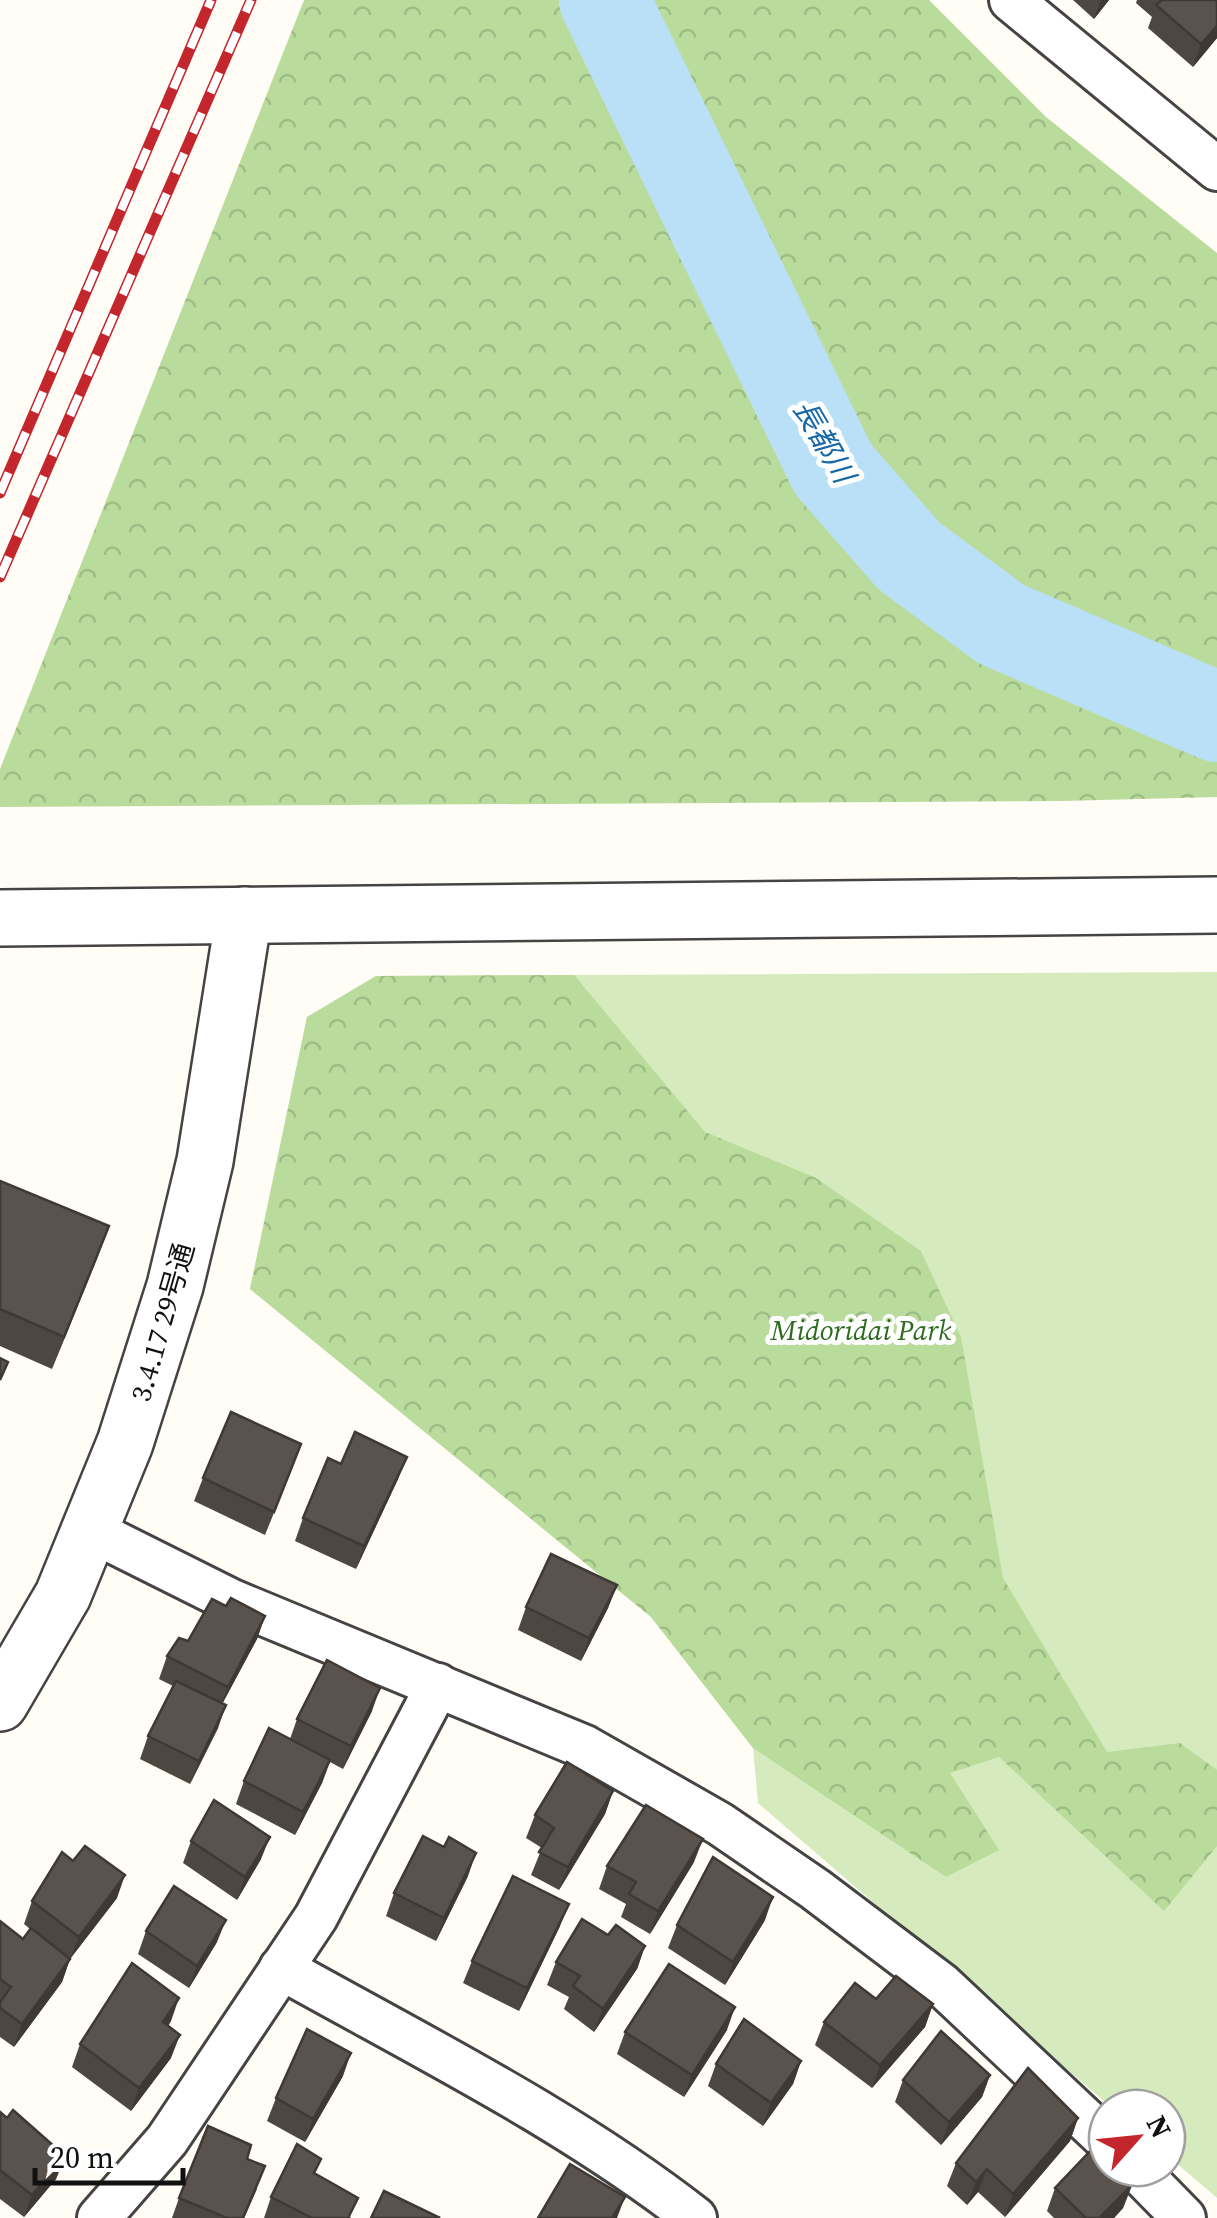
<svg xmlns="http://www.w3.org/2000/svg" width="1217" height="2218" font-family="'Source Serif 4','Noto Sans JP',serif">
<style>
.grass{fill:#d5ebbd}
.forest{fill:url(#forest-crowns)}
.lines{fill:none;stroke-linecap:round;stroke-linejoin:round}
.river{stroke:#b9e0f7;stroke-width:90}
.minor-casing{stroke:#444;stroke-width:48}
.tertiary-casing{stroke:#444;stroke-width:60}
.minor{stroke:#fff;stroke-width:42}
.tertiary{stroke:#fff;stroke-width:55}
.rail-casing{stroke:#c4262e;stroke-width:11}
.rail{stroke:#fff;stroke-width:8;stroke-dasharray:22;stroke-linecap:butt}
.wall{fill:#4d4742}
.shaded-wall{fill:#3f3936}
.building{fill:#5a524d;stroke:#3f3936;stroke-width:2.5}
.labels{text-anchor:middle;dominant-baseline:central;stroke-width:10;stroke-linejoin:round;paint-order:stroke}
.street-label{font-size:28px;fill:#111;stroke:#fff}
.park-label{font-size:28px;font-style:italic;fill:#2f6b1f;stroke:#fff}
.water-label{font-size:30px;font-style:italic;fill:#1768a6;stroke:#fff}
</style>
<defs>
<pattern id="forest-crowns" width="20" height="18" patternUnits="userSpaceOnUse" patternTransform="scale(2.5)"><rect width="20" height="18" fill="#b9dc9c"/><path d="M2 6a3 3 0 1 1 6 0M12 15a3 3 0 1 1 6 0" fill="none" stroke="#9ebc85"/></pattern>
</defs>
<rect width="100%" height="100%" fill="#fffdf5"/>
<polygon class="grass" points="1217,972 1217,2198 1167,2155 1167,2108 1112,2108 758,1803 753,1748 651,1617 250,1289 307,1017 376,976"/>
<g class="forest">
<polygon points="304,0 929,0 1046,117 1217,253 1217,797 1062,801 0,807 0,769"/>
<polygon points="574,975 705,1132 816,1178 921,1251 961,1337 1003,1578 1107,1752 1180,1743 1217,1770 1217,1846 1164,1911 999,1757 950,1773 999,1850 946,1877 753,1748 651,1617 250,1289 307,1017 376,976"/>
</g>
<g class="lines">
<polyline class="river" points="604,0 833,469 909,556 1001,624 1217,717"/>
<defs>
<g id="minor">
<polyline points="1011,0 1217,169"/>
<polyline points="90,1530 232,1601 585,1747 720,1824 815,1889 942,1985 1107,2140"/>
<path d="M281,1968C422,2047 568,2119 695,2218"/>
<polyline points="1135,2168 1184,2218"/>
<polyline points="99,2218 167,2140 316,1917 438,1685"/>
</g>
<g id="tertiary">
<polyline points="0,918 1217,905"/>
<polyline points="0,1703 63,1595 125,1443 175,1286 205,1161 244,915"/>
</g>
</defs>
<use href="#minor" class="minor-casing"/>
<use href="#tertiary" class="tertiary-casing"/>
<use href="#minor" class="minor"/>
<use href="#tertiary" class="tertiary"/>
<defs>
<g id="rail">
<polyline points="0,493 211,0"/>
<polyline points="0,577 251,0"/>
</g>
</defs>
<use href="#rail" class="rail-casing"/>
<use href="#rail" class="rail"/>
</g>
<g class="wall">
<polygon points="1073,0 1109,0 1094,19"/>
<polygon points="1137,0 1217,0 1217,38 1193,67 1148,28 1152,17 1136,3"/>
<polygon points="0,1181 109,1226 52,1369 0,1346"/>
<polygon points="341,1464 398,1479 356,1569 295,1541 303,1518"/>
<polygon points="293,1466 265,1535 194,1501 203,1478"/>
<polygon points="617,1585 608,1608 581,1661 518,1630 526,1607"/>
<polygon points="226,1606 265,1616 257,1639 222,1704 218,1728 190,1784 140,1759 148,1736 173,1686 159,1679 167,1656 188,1641"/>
<polygon points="372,1711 343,1769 330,1762 322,1783 295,1835 236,1804 244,1781 290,1739 297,1719"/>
<polygon points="613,1791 605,1814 559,1890 531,1875 542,1848 526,1838 535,1815"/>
<polygon points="191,1841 261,1859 237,1900 183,1863"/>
<polygon points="694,1862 650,1934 621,1917 626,1904 599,1889 607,1866"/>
<polygon points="468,1876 436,1941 386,1916 394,1893"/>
<polygon points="117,1898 70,1959 62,1982 14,2047 0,2037 0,1921 23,1939 30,1929 24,1924 32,1901"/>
<polygon points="765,1920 725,1985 668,1948 677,1925"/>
<polygon points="560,1926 519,2011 463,1983 472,1961"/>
<polygon points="146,1931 217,1942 189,1988 138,1954"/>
<polygon points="608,1935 645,1946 637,1969 594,2032 564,2009 569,1997 547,1985 556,1962"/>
<polygon points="876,1999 933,2004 925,2027 872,2088 815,2045 824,2022"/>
<polygon points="171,2021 168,2026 171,2058 131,2111 72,2067 80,2044"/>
<polygon points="727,2030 684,2097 617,2054 625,2032"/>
<polygon points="801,2061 793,2084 763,2126 708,2086 716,2064"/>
<polygon points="990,2075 982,2097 941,2145 895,2102 903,2080"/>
<polygon points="343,2076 305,2142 267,2121 276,2098"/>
<polygon points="0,2112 65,2156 56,2179 24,2217 0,2199"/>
<polygon points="1078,2118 1070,2141 1005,2217 978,2192 967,2205 947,2186 956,2163"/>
<polygon points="247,2159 257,2189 244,2218 172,2218 179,2198"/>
<polygon points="316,2174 351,2218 264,2218 271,2197"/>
<polygon points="1132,2185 1123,2208 1114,2218 1054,2218 1047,2211 1055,2188"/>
</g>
<g class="shaded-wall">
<polygon points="1101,0 1109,0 1094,19"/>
<polygon points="1217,26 1217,38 1193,67 1201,44"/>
<polygon points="109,1226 97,1259 52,1369 64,1337"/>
<polygon points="407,1457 398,1479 356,1569 364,1546"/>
<polygon points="617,1585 608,1608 581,1661 589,1638"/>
<polygon points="265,1616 257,1639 219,1710 228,1687"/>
<polygon points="380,1688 372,1711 343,1769 351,1746"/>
<polygon points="226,1705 218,1728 190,1784 199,1761"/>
<polygon points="330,1760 322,1783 295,1835 303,1812"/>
<polygon points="613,1791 605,1814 559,1890 568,1867"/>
<polygon points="270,1837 261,1859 237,1900 245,1877"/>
<polygon points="703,1839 694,1862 650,1934 658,1911"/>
<polygon points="476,1853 468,1876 436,1941 444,1918"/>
<polygon points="125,1875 117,1898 70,1959 79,1937"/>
<polygon points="773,1897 765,1920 725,1985 733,1962"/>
<polygon points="569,1904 560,1926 519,2011 527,1988"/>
<polygon points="226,1920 217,1942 189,1988 197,1966"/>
<polygon points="645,1946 637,1969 594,2032 603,2009"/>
<polygon points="70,1959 62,1982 14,2047 22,2024"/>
<polygon points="179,1998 171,2021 155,2045 163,2022"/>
<polygon points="933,2004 925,2027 872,2088 880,2065"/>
<polygon points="735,2007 727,2030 684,2097 692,2075"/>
<polygon points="180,2035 171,2058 131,2111 139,2088"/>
<polygon points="351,2053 343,2076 305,2142 313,2119"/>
<polygon points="801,2061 793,2084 763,2126 771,2103"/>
<polygon points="990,2075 982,2097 941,2145 949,2122"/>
<polygon points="1078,2118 1070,2141 1005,2217 1013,2194"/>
<polygon points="65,2156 56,2179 24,2217 32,2195"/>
<polygon points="987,2169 978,2192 967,2205 976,2182"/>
<polygon points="1132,2185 1123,2208 1114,2218 1099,2218"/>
<polygon points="625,2197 617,2218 612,2218"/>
</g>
<g class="building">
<polygon points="1162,0 1217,0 1217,26 1201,44 1156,5"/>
<polygon points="0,1181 109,1226 64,1337 0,1309"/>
<polygon points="0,1358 8,1362 0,1380"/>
<polygon points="231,1412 301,1444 274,1512 203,1478"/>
<polygon points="355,1432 407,1457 364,1546 303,1518 328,1458 341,1464"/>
<polygon points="551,1554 617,1585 589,1638 526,1607"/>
<polygon points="231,1598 265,1616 228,1687 167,1656 179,1638 188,1641 212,1599 226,1606"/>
<polygon points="327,1660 380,1688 351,1746 297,1719"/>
<polygon points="176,1681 226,1705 199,1761 148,1736"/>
<polygon points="269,1728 330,1760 303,1812 244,1781"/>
<polygon points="567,1762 613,1791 568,1867 539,1852 554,1828 535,1815"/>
<polygon points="214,1800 270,1837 245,1877 191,1841"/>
<polygon points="646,1805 703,1839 658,1911 629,1894 636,1882 607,1866"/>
<polygon points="423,1836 444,1847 449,1837 476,1853 444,1918 394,1893"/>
<polygon points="85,1846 125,1875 79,1937 32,1901 62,1852 73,1861"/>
<polygon points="713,1857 773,1897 733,1962 677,1925"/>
<polygon points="513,1876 569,1904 527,1988 472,1961"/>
<polygon points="174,1886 226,1920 197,1966 146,1931"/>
<polygon points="582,1919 608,1935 616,1925 645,1946 603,2009 573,1986 580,1976 556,1962"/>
<polygon points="0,1921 23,1939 31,1928 70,1959 22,2024 0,2008 0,2002 11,1987 0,1979"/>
<polygon points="132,1963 179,1998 163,2022 180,2035 139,2088 80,2044"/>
<polygon points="669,1964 735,2007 692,2075 625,2032"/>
<polygon points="896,1976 933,2004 880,2065 824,2022 855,1983 876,1999"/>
<polygon points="744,2019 801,2061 771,2103 716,2064"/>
<polygon points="307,2029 351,2053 313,2119 276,2098"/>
<polygon points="941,2031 990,2075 949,2122 903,2080"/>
<polygon points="1028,2068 1078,2118 1013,2194 987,2169 976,2182 956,2163"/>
<polygon points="13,2110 65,2156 32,2195 0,2170 0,2112 7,2118"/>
<polygon points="208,2126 251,2145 247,2159 265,2166 243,2218 227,2218 179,2198"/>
<polygon points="297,2144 321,2159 314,2173 358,2198 348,2218 312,2218 271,2197"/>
<polygon points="1093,2148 1107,2162 1107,2168 1113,2168 1132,2185 1099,2218 1086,2218 1055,2188"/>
<polygon points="570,2164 625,2197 612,2218 538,2218"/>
<polygon points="384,2191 440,2218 371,2218"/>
</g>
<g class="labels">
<g class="street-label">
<text transform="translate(162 1322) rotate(-74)">3.4.17 29号通</text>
</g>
<g class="park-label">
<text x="861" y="1330">Midoridai Park</text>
</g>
<g class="water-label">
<text transform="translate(824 441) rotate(60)">長都川</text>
</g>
</g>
<g transform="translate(1137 2138) rotate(63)"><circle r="48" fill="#ffffff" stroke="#a0a0a0" stroke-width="2.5"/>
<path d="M0-8L18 38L0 25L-18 38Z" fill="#c4262e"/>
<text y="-15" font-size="28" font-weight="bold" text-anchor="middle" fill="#111111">N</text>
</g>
<path d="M35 2168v15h148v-15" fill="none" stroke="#111111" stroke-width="5"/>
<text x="50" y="2168" font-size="30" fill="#111111" stroke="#ffffff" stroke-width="8" paint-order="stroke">20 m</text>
</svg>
